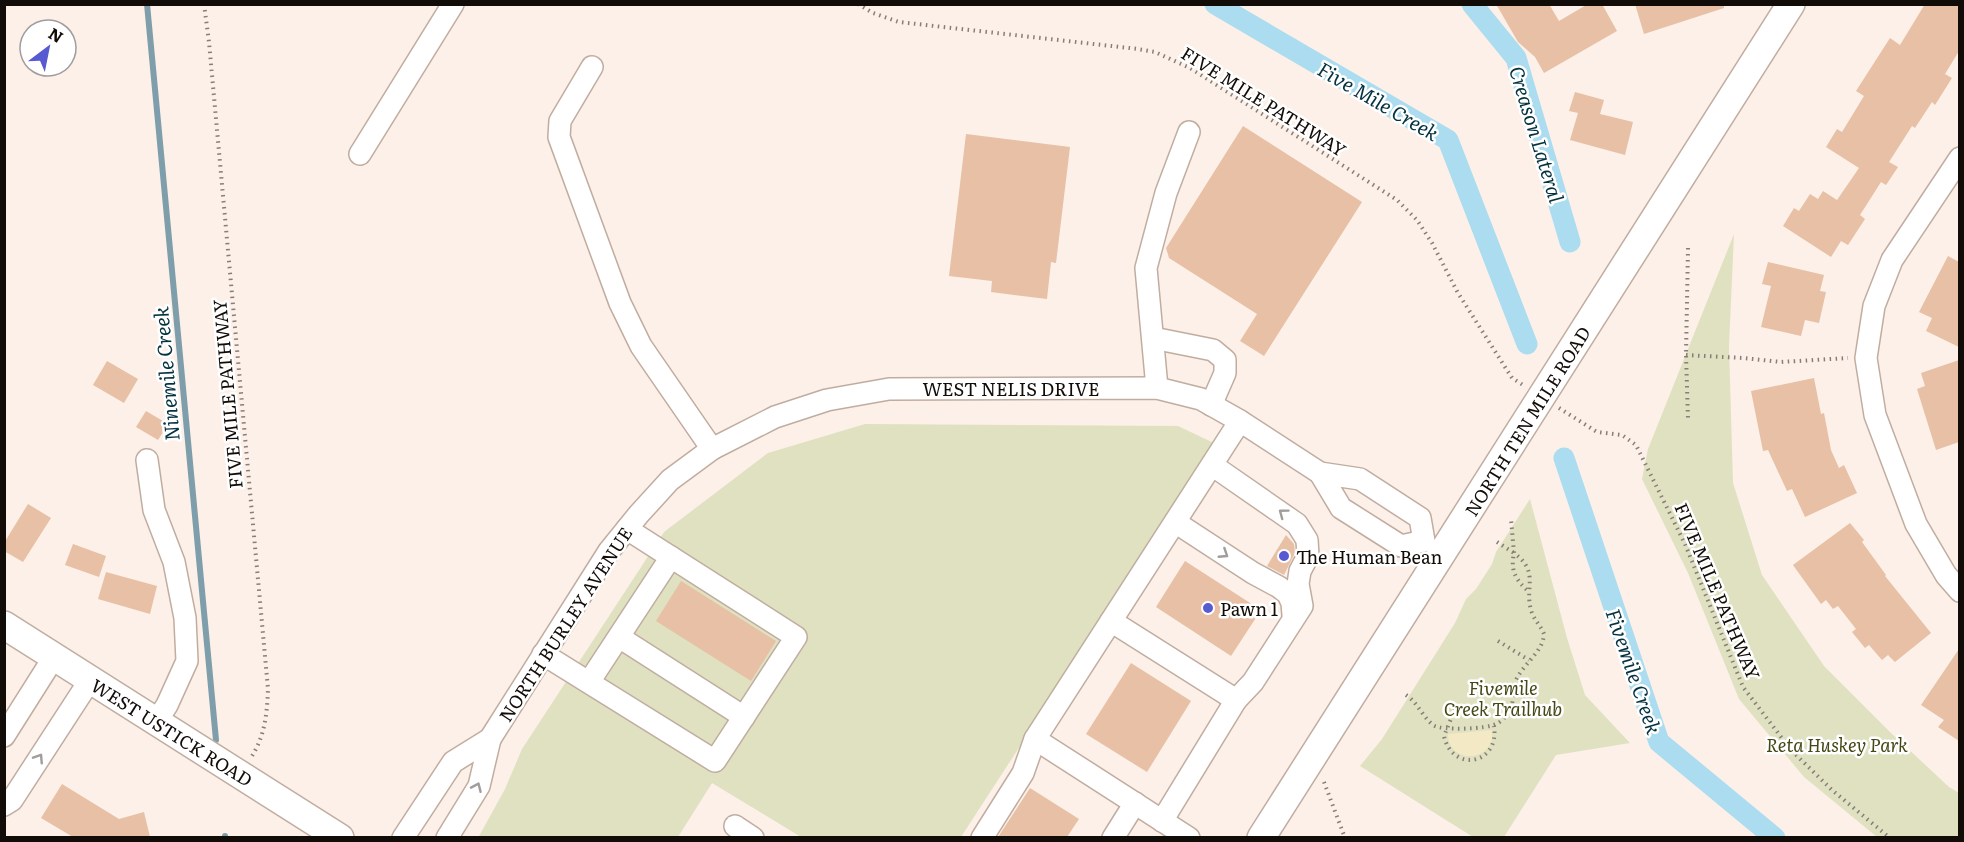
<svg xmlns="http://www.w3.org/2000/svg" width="1964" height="842" font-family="Literata,serif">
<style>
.green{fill:#dfe1c1}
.sand{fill:#f3e9c4}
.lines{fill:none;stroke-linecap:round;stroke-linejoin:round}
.stream{stroke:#7d9eaa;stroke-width:6}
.canal{stroke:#abdcf0;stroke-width:21}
.building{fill:#e7c0a5}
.minor-casing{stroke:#c1ada0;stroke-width:24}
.major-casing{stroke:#c1ada0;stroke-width:30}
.path{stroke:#877e78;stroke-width:4;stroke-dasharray:1.5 4.5;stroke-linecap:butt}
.minor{stroke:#fff;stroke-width:21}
.major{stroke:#fff;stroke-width:27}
.oneway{stroke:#a09e9c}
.poi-dot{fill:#575ad1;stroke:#fff;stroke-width:2}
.labels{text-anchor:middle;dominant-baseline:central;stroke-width:5;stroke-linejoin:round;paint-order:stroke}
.street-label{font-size:18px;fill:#120c08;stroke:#fff}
.poi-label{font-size:18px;fill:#120c08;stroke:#fff;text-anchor:start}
.park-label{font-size:18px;font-style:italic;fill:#464716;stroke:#fff}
.water-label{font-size:20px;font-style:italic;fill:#043240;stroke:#fff}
</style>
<rect width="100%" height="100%" fill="#fcf0e8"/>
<g class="green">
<polygon points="1734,234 1729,346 1733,483 1762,575 1824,666 1891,733 1949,787 1959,793 1959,837 1877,837 1804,777 1739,699 1688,573 1642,479 1648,449"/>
<polygon points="865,424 1178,426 1216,444 961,837 801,837 712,783 678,837 478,838 505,789 522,749 664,532 768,453"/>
<polygon points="1530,499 1567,638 1585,695 1630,743 1556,755 1504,837 1473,837 1360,766 1382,739 1455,623 1466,599 1476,589 1492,564 1496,552"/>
</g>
<path class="sand" d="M1492,730C1497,762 1448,766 1448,734Z"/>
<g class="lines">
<g class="stream">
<polyline points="147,4 216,740"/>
<polyline points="225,836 225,838"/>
</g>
<g class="canal">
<polyline points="1215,4 1448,140 1527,344"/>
<polyline points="1472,4 1516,58 1570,242"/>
<polyline points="1564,458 1659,742 1775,838"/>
</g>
</g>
<g class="building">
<polygon points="1496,4 1549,4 1559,21 1588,4 1602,4 1617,31 1544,73 1535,57 1518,42"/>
<polygon points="1635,4 1724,4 1724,8 1644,34"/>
<polygon points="1925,4 1959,4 1959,51 1945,74 1952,78 1935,105 1932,102 1915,128 1912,126 1889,162 1898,167 1886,185 1881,182 1860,215 1865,219 1848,245 1841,241 1831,257 1783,226 1794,208 1799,211 1810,194 1818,199 1823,191 1837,200 1859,168 1826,147 1837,129 1842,132 1864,96 1856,91 1890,38 1900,45"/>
<polygon points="1575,92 1604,100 1600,114 1633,122 1625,155 1570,140 1578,113 1569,111"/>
<polygon points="1243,126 1362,202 1264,356 1240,341 1257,314 1169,258 1166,248"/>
<polygon points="966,134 1070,147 1056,263 1051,262 1047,299 991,292 992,281 949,276"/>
<polygon points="1948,256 1959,262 1959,347 1926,331 1932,318 1919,312"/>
<polygon points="1768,262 1824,275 1820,291 1826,292 1819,323 1805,320 1801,336 1761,327 1771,286 1762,284"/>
<polygon points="1959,360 1959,442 1936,450 1917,389 1925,386 1921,373"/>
<polygon points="107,361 138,379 124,403 93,385"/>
<polygon points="1814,378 1821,414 1824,413 1831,450 1839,468 1844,465 1857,493 1805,517 1792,489 1787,491 1768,450 1763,451 1751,391"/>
<polygon points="146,411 168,424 158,440 136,427"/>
<polygon points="28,504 51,518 23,562 4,551 4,543"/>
<polygon points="1850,523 1864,540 1862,542 1886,575 1885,576 1931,633 1895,662 1888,655 1882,660 1869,645 1865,648 1852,632 1856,629 1838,606 1833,609 1826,600 1821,604 1793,565"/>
<polygon points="1286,535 1294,544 1295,553 1284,575 1267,566"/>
<polygon points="73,544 106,556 99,577 65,565"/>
<polygon points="1185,561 1261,610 1231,656 1156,607"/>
<polygon points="106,572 157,586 150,614 98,599"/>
<polygon points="681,581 776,641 751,681 656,621"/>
<polygon points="1959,649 1959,741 1938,727 1944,720 1921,705"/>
<polygon points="1131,663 1191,701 1147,772 1086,734"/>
<polygon points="62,784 119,819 144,812 150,837 73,837 41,818"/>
<polygon points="1030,788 1079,819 1067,837 998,837"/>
</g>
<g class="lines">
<defs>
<g id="minor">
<polyline points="592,67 560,121 559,137 620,303 641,346 712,449"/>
<polyline points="360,154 453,4"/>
<polyline points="1960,158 1892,260 1874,306 1866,358 1875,415 1916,524 1946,575 1960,591"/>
<polyline points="1153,338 1213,350 1225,360 1225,373 1211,405"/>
<polyline points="1157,388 1146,268 1166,193 1189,132"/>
<polyline points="147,460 154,510 174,562 185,618 187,661 167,705 156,722"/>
<polygon points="1320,473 1360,479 1420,518 1424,541 1401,546 1341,508"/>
<polyline points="1175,522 1253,573 1279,587 1288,594 1292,603 1293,615"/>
<polyline points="1111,621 1236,700 1253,682 1302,606 1298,584 1300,571 1308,556 1307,540 1297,524 1212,465"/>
<polyline points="619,637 744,717"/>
<polyline points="543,654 715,761 796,637 627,529"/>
<polyline points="589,682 671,557"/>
<polyline points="4,736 54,657"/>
<polyline points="490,739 609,551 639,514 670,480 712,449 775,417 827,400 889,389 1157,388 1201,399 1240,421 1320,473"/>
<polyline points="4,805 12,800 90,680"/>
<polyline points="1162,821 1236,700"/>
<polyline points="735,826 753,838"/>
<polyline points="403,838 453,762 490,739 479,786 447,838"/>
<polyline points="982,838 1023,773 1035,739"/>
<polyline points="1113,838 1135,803"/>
<polyline points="1189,838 1035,739 1240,421"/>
</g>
<g id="major">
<polyline points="4,625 340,838"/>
<polyline points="1261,838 1791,4"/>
</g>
</defs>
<use href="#minor" class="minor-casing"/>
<use href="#major" class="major-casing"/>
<g class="path">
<path d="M204,4L209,42L268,689C267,714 265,735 252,756"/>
<polyline points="858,4 873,13 899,22 1138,49 1155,52 1190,68 1397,200 1417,220 1432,243 1458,293 1512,378 1523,385"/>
<polyline points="1688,248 1686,355 1688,419"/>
<polyline points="1686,355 1743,358 1781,362 1848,358"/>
<polyline points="1559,408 1597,432 1622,435 1636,445 1685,544 1743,687 1791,750 1832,790 1890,838"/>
<path d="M1497,542L1514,553C1510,571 1516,580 1529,592"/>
<polyline points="1498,641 1529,660"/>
<path d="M1406,695C1418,703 1422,716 1433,725C1441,731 1487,729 1496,724C1501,722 1507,716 1509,711C1515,702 1512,690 1516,680C1524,663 1543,652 1544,634C1541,626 1535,621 1532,613C1523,588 1541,573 1514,553L1511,519"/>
<path d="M1455,709L1444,736C1452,773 1500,765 1494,726"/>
<polyline points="1324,782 1345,838"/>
</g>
<use href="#minor" class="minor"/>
<use href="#major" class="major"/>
</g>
<defs><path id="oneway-chevron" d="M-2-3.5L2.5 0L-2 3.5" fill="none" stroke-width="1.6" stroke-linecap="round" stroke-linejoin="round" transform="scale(1.5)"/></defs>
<g class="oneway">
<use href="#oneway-chevron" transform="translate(1283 513) rotate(-143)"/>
<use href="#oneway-chevron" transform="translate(1224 554) rotate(33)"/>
<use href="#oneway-chevron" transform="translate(39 758) rotate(-57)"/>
<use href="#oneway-chevron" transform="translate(477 787) rotate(-66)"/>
</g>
<g class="poi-dot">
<circle cx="1284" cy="556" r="6"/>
<circle cx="1208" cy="608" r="6"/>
</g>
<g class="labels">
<g class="street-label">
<text transform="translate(1264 101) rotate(32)">FIVE MILE PATHWAY</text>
<text x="1011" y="388">WEST NELIS DRIVE</text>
<text transform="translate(227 394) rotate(-95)">FIVE MILE PATHWAY</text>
<text transform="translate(1527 421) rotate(-58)">NORTH TEN MILE ROAD</text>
<text transform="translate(1718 591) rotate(67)">FIVE MILE PATHWAY</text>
<text transform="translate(565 624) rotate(-57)">NORTH BURLEY AVENUE</text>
<text transform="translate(172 732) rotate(32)">WEST USTICK ROAD</text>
</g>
<g class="poi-label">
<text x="1296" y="556">The Human Bean</text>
<text x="1220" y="608">Pawn 1</text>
</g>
<g class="park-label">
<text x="1503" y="687">Fivemile<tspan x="1503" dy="21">Creek Trailhub</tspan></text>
<text x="1837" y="744">Reta Huskey Park</text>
</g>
<g class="water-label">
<text transform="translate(1379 100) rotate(30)">Five Mile Creek</text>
<text transform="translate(1538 134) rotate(73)">Creason Lateral</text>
<text transform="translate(165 374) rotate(-95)">Ninemile Creek</text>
<text transform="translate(1635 671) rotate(71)">Fivemile Creek</text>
</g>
</g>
<rect width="1964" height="842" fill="none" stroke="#120c08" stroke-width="12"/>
<g transform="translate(48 48) rotate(32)"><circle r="28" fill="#ffffff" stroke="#a09e9c" stroke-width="1.5"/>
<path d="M0-4.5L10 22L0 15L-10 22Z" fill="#575ad1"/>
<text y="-9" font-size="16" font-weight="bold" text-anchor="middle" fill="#120c08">N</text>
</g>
</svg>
